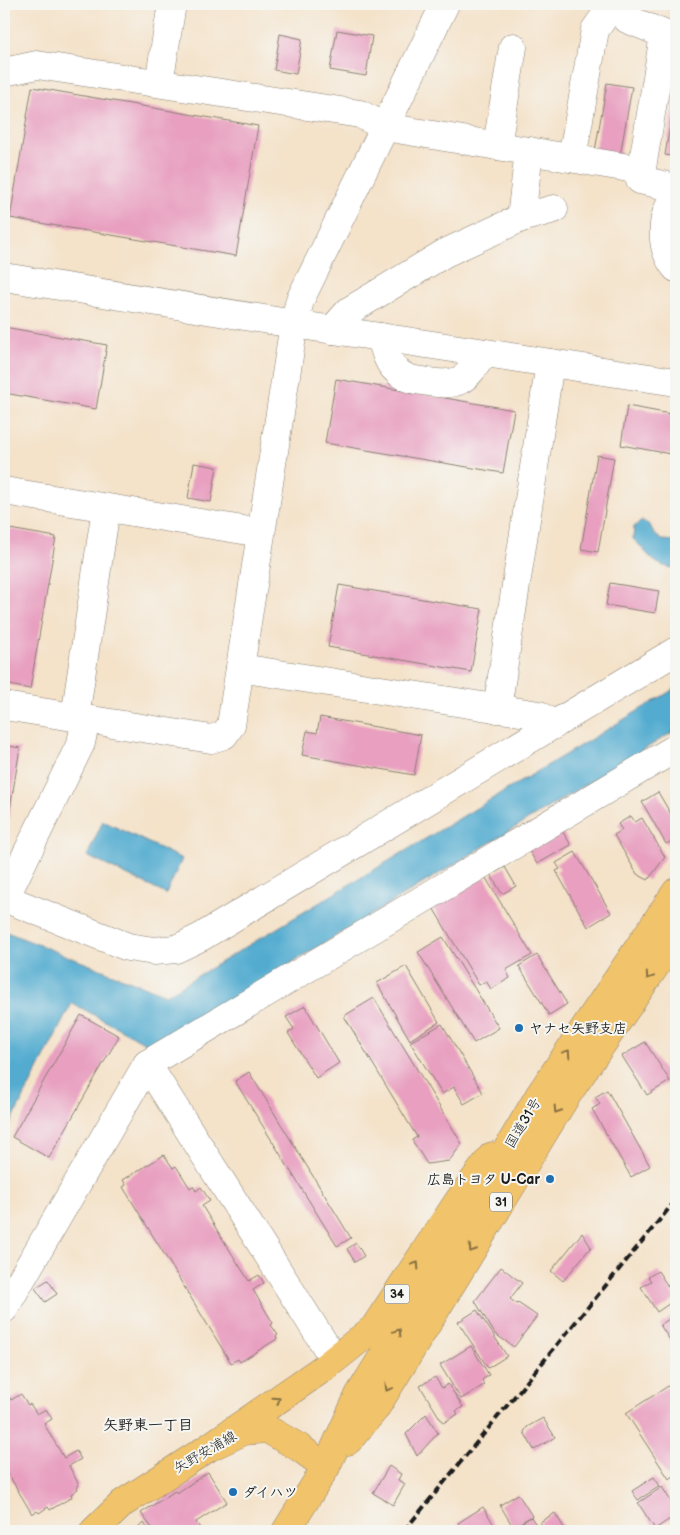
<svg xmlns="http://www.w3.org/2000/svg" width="680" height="1535" font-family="'Balsamiq Sans','Klee One',sans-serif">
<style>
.water{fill:#53acd0;stroke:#386476}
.building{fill:#e89fc0}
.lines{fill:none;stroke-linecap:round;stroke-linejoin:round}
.minor-casing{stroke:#887f72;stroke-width:29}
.major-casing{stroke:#887f72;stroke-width:29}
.highway-casing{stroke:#887f72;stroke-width:29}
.minor{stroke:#fff;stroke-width:28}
.major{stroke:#f1c36a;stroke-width:28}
.highway{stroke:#f1c36a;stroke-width:28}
.rail{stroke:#1c1c1c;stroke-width:4;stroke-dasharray:8 4;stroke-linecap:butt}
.oneway{stroke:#867043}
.poi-dot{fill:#1f6fb2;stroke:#f6f6f2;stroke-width:2}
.labels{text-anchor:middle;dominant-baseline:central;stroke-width:4;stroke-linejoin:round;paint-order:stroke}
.shield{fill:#f6f6f2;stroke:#5d5d5c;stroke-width:1}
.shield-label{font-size:12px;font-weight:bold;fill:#1c1c1c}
.poi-label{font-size:14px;font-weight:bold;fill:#1c1c1c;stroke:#f6f6f2;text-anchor:start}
.street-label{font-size:14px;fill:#1c1c1c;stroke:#f6f6f2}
.neighbourhood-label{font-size:15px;font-weight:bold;fill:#1c1c1c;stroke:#f6f6f2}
</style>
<rect width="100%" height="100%" fill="#f6f6f2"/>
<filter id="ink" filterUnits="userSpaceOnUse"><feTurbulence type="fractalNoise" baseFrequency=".02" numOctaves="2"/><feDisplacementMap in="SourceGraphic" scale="10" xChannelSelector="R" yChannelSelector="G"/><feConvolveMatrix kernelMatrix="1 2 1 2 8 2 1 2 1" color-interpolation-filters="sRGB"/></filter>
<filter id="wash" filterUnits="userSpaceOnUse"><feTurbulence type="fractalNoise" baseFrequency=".0096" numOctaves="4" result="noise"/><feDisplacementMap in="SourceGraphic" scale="20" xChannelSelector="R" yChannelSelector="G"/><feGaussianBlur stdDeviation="1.12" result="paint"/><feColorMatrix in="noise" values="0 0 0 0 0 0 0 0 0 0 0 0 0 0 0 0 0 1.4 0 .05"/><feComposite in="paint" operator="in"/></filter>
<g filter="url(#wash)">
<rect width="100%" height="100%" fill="#f4e2c9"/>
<g class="water">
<path d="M642,521L650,525L654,534L662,540L676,541V568C652,567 649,553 633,539L634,527Z"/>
<polygon points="676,688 676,730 153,1047 72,1003 4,1136 4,931 166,995"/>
<polygon points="103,821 182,859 166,894 87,856"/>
</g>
<g id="blocks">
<g class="building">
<polygon points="337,30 372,36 366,76 330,70"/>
<polygon points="280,34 302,39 296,74 274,70"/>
<polygon points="607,83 632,87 620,156 595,151"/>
<polygon points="32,87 258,126 236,256 10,218"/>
<polygon points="675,96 676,96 676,157 665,155"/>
<polygon points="4,327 107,345 96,409 4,393"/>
<polygon points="336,379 514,410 503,473 325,443"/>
<polygon points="627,406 676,415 676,455 621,445"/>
<polygon points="597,455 614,458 598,552 581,549"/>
<polygon points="194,463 217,467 211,502 188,498"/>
<polygon points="4,528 56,537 30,689 4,684"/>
<polygon points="610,583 659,591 655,613 606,605"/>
<polygon points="339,585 482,609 471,672 328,647"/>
<polygon points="320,717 421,735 414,775 302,755 307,731 317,733"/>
<polygon points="4,745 20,748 5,840 4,840"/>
<polygon points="658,792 676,823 676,839 666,844 642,802"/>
<polygon points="631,816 635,822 642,818 665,857 648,880 637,874 614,835 622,830 618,824"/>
<polygon points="561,829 571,845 537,864 528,849"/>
<polygon points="575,852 611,913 588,927 556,871 560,869 556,863"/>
<polygon points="505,867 516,886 502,894 491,875"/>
<polygon points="484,875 532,955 506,970 510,978 491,989 486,981 479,985 432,906"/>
<polygon points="443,937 499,1028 474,1043 418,952"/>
<polygon points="537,955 567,1004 549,1015 519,966"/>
<polygon points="406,966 439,1022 410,1040 377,983"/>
<polygon points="374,998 462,1144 449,1161 427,1164 412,1140 417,1137 344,1016"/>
<polygon points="305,1006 339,1063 316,1078 288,1033 294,1029 286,1017"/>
<polygon points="81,1015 119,1036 49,1158 12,1137"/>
<polygon points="442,1024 483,1093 464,1104 454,1087 442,1094 410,1042"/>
<polygon points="645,1042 670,1081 647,1095 622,1056"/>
<polygon points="249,1072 351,1238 337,1246 235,1081"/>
<polygon points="607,1090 650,1166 631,1177 592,1109 600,1104 595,1097"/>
<polygon points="164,1155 173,1168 176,1166 190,1188 193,1186 196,1191 201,1187 210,1201 202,1206 249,1281 259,1275 264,1283 253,1290 273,1323 271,1325 278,1335 276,1336 277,1339 240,1362 238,1359 231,1363 123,1187 126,1185 123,1180"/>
<polygon points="582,1233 591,1247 563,1281 551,1271"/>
<polygon points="356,1243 364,1256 355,1262 347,1249"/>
<polygon points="501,1267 522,1283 510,1299 517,1304 518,1303 537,1316 514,1347 495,1334 475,1301"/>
<polygon points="658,1271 676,1299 657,1312 641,1287 651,1281 648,1277"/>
<polygon points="48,1280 57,1294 45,1302 35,1288"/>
<polygon points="477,1310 507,1356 488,1368 458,1322"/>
<polygon points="672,1317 676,1323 676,1349 660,1325"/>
<polygon points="471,1346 489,1375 482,1380 484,1385 461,1399 440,1365"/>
<polygon points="435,1377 442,1388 448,1384 463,1407 456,1411 458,1414 443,1423 420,1386"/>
<polygon points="676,1381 676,1475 669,1479 626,1413"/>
<polygon points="21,1394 28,1405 30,1404 37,1414 46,1409 52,1419 44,1424 64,1458 76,1451 81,1459 69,1466 79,1485 77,1487 78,1489 71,1494 72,1497 50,1510 48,1507 39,1513 37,1511 32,1514 4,1467 4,1402 10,1398 11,1400"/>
<polygon points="426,1414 438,1433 417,1456 406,1434"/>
<polygon points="543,1418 555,1437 534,1450 524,1432 527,1427"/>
<polygon points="389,1466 401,1474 398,1480 405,1484 393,1505 373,1493"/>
<polygon points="208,1472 227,1502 196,1522 202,1531 154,1531 141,1513 175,1491 177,1493"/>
<polygon points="654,1477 660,1486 638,1500 632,1491"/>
<polygon points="662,1487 676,1509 676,1515 655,1529 638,1503"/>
<polygon points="518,1494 532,1516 513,1527 500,1505"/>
<polygon points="483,1507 498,1531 463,1531 458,1523"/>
<polygon points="555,1513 566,1531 545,1531 540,1522"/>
<polygon points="531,1517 540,1531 508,1531"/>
<polygon points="144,1523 149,1531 138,1531 136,1528"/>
</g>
</g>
</g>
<g filter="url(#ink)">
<use href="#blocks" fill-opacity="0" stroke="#887f72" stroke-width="1"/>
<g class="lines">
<defs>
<g id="minor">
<polyline points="613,4 627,19 676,39"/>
<polyline points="664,35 640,180 676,188"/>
<polyline points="4,72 37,65 360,114 385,127 641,170"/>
<polyline points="159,83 172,4"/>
<polyline points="497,146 513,47"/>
<polyline points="572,158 595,30 613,4"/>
<path d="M676,197C659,215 660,250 676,268"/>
<polyline points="521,218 529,151"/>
<polyline points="4,277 294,324 676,382"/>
<polyline points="332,330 349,311 445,253 521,218 554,209"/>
<path d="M381,337C384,347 387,362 395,369C403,378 412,380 423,381C458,387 464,383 484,353"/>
<polyline points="4,491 261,533"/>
<polyline points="240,668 539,715 554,725"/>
<polyline points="4,706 211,739 224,735 231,725 294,324 300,300 445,4"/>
<polyline points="497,709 550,363"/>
<polyline points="75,717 106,508"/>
<polyline points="4,898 128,947 154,951 176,949 201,937 676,651"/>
<polyline points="5,898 81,743 86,719"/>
<polyline points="147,1064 334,1359"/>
<polyline points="4,1309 147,1064 676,748"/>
</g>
<g id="major">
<polyline points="208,1448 325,1367 374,1328 459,1200 492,1156"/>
<polyline points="94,1531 123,1503 208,1448 244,1431 267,1429 300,1448 326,1467"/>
</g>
<g id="highway">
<polyline points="348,1441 375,1409 567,1095 676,936"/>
<polyline points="286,1531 326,1467 359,1395 425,1288 540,1094 676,892"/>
</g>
</defs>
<use href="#minor" class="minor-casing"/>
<use href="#major" class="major-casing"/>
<use href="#highway" class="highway-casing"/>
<use href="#minor" class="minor"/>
<use href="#major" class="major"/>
<use href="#highway" class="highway"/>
<polyline class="rail" points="404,1531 676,1200"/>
</g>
<defs><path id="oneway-chevron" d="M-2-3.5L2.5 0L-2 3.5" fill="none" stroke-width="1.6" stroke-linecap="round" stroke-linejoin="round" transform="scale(1.25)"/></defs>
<g class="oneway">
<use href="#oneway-chevron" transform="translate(649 976) rotate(124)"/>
<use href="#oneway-chevron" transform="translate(567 1053) rotate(-56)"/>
<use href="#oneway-chevron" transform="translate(557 1110) rotate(122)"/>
<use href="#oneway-chevron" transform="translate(472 1249) rotate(122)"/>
<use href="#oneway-chevron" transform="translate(416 1265) rotate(-57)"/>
<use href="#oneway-chevron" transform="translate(398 1332) rotate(-58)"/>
<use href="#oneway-chevron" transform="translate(388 1388) rotate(121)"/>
<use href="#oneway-chevron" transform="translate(277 1400) rotate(-35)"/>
</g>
</g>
<g class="poi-dot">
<circle cx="519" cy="1028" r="5"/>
<circle cx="550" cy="1179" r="5"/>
<circle cx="233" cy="1492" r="5"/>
</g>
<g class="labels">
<g class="shield">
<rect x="490" y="1192.5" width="22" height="19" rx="4"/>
<rect x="384.5" y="1284.5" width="25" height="19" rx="4"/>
</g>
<g class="shield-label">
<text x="501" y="1202">31</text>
<text x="397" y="1294">34</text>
</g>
<g class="poi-label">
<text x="529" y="1028">ヤナセ矢野支店</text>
<text x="540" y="1179" text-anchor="end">広島トヨタ U-Car</text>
<text x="243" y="1492">ダイハツ</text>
</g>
<g class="street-label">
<text transform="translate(523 1123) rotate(-59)">国道31号</text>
<text transform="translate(205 1452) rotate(-30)">矢野安浦線</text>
</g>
<g class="neighbourhood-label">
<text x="148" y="1425">矢野東一丁目</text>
</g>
</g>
<rect width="680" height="1535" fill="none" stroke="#f6f6f2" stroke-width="20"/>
</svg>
